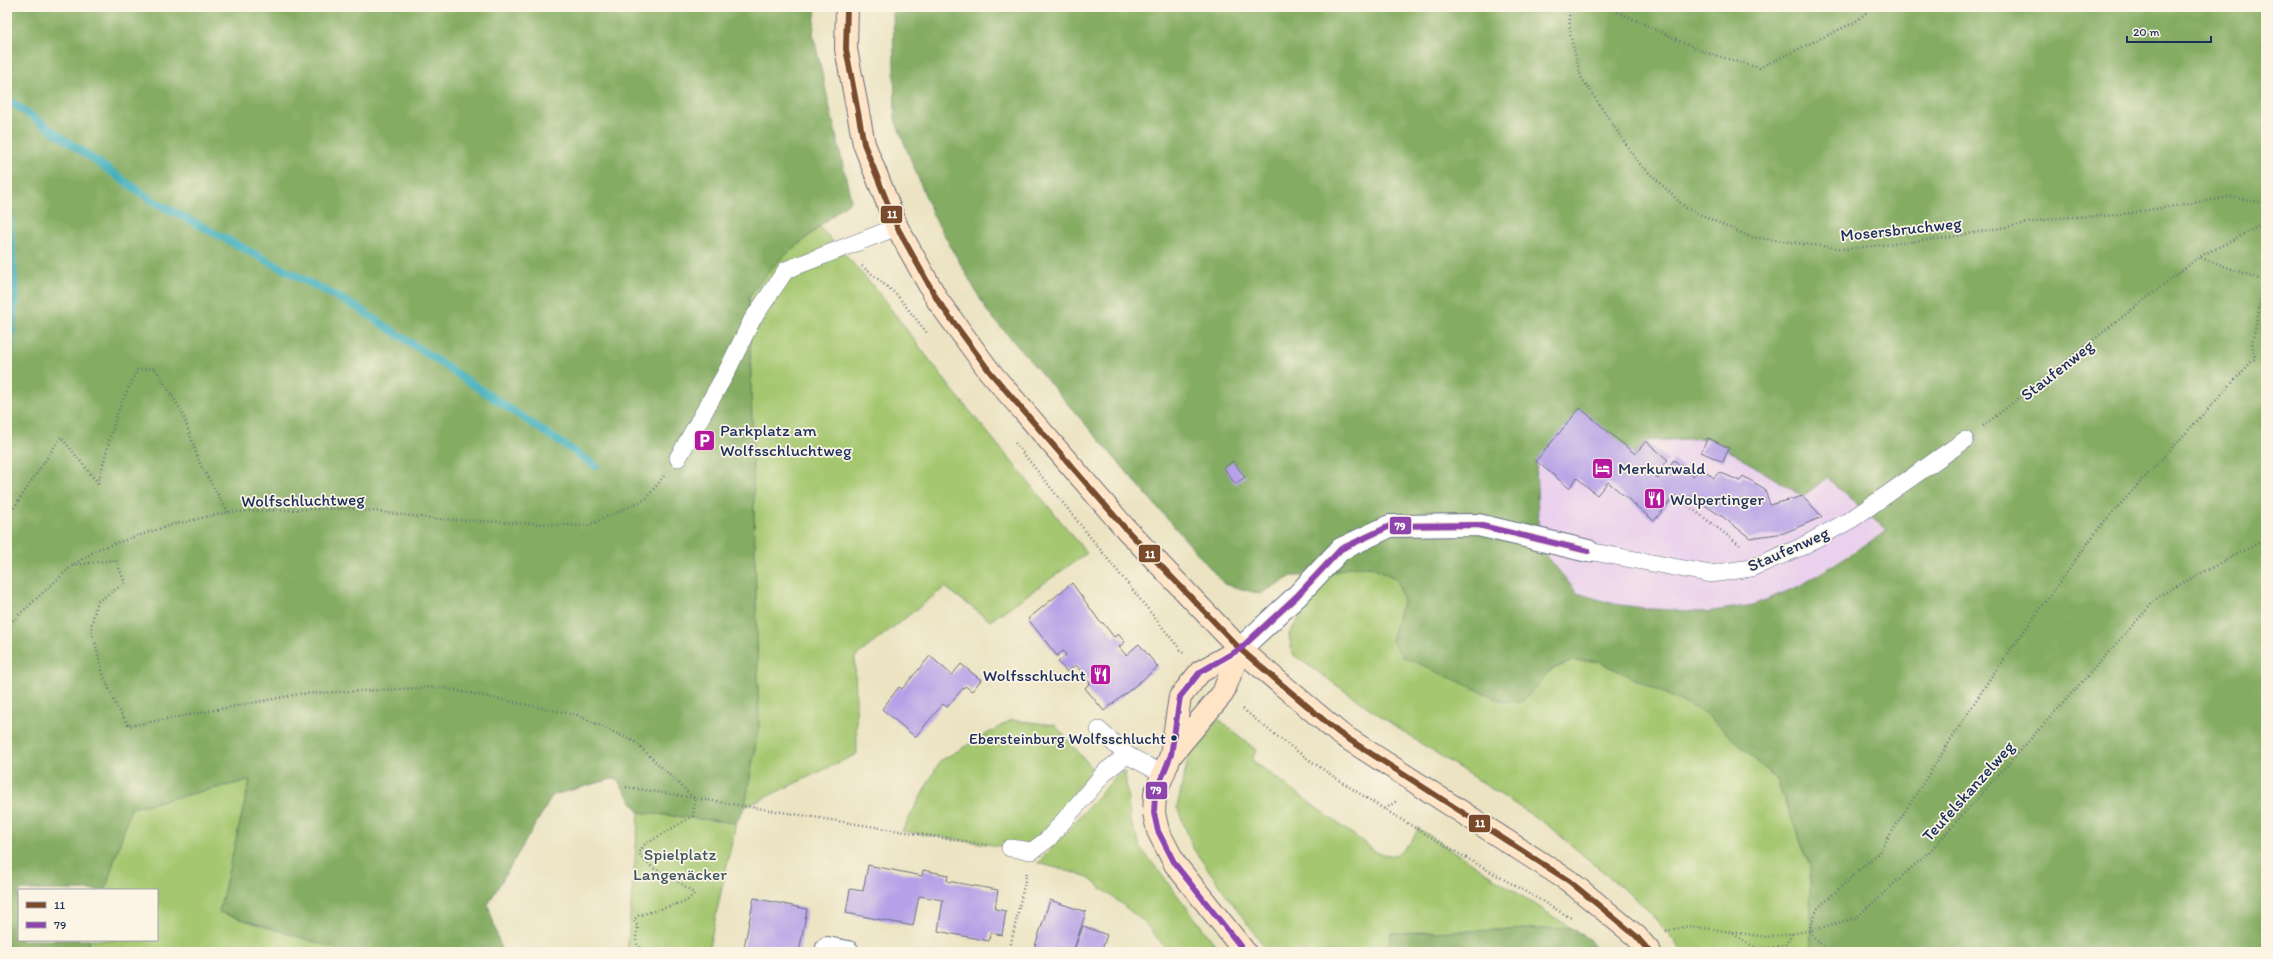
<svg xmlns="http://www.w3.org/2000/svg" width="2273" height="959" font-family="Itim,sans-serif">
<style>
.built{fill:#ead1ed}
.green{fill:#a5c770;stroke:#607b67}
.forest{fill:#84ac62;stroke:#506e60;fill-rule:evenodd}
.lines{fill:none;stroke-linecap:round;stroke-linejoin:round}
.stream{stroke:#40afbc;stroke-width:8}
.building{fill:#b6a0e7}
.lane-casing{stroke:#646e81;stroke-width:18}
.street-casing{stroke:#646e81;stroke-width:24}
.secondary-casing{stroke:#646e81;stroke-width:24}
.path{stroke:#646e81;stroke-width:2.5;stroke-dasharray:1 3;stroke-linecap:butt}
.lane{stroke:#fff;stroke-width:17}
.street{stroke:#fff;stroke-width:22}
.secondary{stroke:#ffe4c6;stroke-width:22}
.bus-1-casing{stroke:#fcf5e5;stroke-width:9}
.bus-2-casing{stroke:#fcf5e5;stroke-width:9}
.bus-1{stroke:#7a4b2a;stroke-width:6}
.bus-2{stroke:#8e44ad;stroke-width:6}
.bus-dot{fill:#1b2f5e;stroke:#fcf5e5;stroke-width:1.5}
.labels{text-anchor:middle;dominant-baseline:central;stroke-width:3.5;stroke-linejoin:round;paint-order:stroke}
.bus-label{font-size:16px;fill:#1b2f5e;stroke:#fcf5e5;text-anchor:end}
.street-label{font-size:17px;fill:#1b2f5e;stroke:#fcf5e5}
.poi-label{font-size:17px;fill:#1b2f5e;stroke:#fcf5e5;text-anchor:start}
.park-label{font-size:17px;fill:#3e5562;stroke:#fcf5e5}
.line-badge{stroke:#fcf5e5;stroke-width:1.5}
.badge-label{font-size:11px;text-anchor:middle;font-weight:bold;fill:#fff}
</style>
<rect width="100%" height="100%" fill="#fcf5e5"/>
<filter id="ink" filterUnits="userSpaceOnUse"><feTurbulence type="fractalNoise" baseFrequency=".025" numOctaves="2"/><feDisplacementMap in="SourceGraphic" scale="8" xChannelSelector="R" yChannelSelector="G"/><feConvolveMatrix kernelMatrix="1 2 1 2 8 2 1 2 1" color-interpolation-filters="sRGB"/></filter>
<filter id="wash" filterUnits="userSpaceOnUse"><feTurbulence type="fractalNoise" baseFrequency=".012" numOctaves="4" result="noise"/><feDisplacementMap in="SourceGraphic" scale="16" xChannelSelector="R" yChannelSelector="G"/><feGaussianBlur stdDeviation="0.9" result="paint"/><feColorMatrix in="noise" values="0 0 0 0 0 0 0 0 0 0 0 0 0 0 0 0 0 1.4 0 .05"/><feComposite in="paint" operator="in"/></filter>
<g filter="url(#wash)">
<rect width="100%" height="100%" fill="#ebe3c1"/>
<polygon class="built" points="1580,408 1646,441 1708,438 1803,495 1827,478 1887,531 1848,554 1800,586 1753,605 1706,612 1652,609 1614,604 1577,593 1539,546 1536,461"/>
<g class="green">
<polygon points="820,227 875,288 950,387 1087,553 990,621 945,587 855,657 857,754 745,807 759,725 749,295 776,263"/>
<polygon points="1371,566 1397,579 1403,602 1391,640 1523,701 1551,670 1572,661 1598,661 1705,713 1777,780 1810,866 1811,952 1684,952 1644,906 1546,824 1408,735 1292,654 1289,634 1326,576 1349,567"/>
<polygon points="1011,720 1055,725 1092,768 1032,851 902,831 940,761"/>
<polygon points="1220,720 1256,750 1252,760 1378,853 1396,856 1412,841 1418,828 1571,928 1392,933 1385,952 1268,952 1194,850 1177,807 1189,754 1206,727"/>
<polygon points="1120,772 1125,772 1130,820 1141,848 1221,952 1169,952 1143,921 1086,876 1038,863"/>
<polygon points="250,780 219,912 346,952 86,952 90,940 157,940 157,890 105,890 131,808"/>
<polygon points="639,812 736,823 708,952 627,952"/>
</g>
<g class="forest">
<polygon points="7,7 816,7 813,34 851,200 776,263 749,296 759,725 745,807 736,823 639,812 616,778 553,795 488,904 502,952 346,952 219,912 250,780 131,808 105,890 19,890 19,940 90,940 86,952 7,952"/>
<path d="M893,7H2266V952H1811L1810,866L1777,780L1705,713L1598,661H1572L1551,670L1523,701L1504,702L1402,656L1391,640L1403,602L1397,579L1371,566L1349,567L1326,576H1292L1260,594L1224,584L987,311L933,215L895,120ZM1580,409L1635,454L1646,441L1708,438L1803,496L1827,478L1887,531L1800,586L1753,605L1706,612L1652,609L1614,604L1577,593L1539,546L1536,461Z"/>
<polygon points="1571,928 1589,939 1598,952 1385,952 1392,933"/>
</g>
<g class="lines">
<g class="stream">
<polyline points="7,99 153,201 358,308 596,466"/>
<polyline points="7,190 15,294 7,378"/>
</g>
</g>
<g id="blocks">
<g class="building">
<polygon points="1580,408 1635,454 1646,441 1668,460 1655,476 1658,479 1674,460 1693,476 1702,468 1714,478 1719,472 1740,481 1743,476 1765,489 1770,505 1803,496 1822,517 1784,533 1750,538 1723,517 1690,496 1684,503 1675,495 1654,521 1608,482 1597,495 1577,478 1569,488 1536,461"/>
<polygon points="1708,438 1729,448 1723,462 1701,452"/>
<polygon points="1233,461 1245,477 1235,484 1224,468"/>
<polygon points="1072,583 1100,622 1103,623 1114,637 1118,634 1125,642 1119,647 1126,655 1139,644 1158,667 1104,711 1085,688 1090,683 1076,665 1067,672 1058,662 1066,655 1063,651 1057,656 1028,619"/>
<polygon points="930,656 952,675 961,664 981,680 972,691 965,686 947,707 943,704 915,737 882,709 899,687 902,689"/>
<polygon points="868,865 922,876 923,870 948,875 947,881 998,890 995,909 1006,911 1002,935 990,933 989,941 938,931 943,900 919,896 913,926 846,913 850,889 863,891"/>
<polygon points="754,898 807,909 799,952 743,952"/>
<polygon points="1050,900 1086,912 1073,952 1033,952"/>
<polygon points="1083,926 1107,935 1101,952 1073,952"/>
</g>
</g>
</g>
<g filter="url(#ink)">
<use href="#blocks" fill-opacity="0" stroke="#646e81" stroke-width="1"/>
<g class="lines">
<defs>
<g id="lane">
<polyline points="678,458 726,373 752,320 786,270 897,227"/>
<polyline points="1588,551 1711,574 1751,568 1799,548 1852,519 1965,440"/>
<polyline points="1099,730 1127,755 1163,774"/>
<polyline points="1010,848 1032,851 1048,839 1106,771 1127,755"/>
</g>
<g id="street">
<polyline points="1240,649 1297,596 1341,549 1390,526 1478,525 1588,551"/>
<polyline points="826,952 827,948 848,952"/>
</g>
<g id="secondary">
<polyline points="847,7 846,49 864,144 897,227 938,301 990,372 1124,527 1240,649 1339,733 1569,881 1636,936 1650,952"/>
<polyline points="1240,649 1200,672 1180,697 1171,755 1155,794 1154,813 1158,831 1175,864 1245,952"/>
<polyline points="1172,754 1223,693 1240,649"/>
</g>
</defs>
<use href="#lane" class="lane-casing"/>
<use href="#street" class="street-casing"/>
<use href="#secondary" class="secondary-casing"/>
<g class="path">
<polyline points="1569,7 1570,34 1581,77 1638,162 1686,208 1750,237 1845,249 1946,238 2056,218 2118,215 2231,197 2266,203"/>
<polyline points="1607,7 1704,52 1759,68 1855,22 1873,7"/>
<polyline points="862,266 896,294 928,334"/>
<polyline points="1983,426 2199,257 2266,223"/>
<polyline points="1015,443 1183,653"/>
<polyline points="1682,501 1740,545"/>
<polyline points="7,518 61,437 98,483 117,413 137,370 155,368 182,412 200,464 228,512"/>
<path d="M73,565L116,560L125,583L97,602L91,627L104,677L117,707L129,726L300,694L439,687L577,715L635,742L695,799L693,816L644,845L639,853C649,872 678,877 694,894L687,901L637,916L634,921L638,927C636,935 634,942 640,948L675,952"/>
<polyline points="7,626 73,565 98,549 171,525 228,512 350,508 435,519 587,526 646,499 664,476"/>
<path d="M1243,709C1342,792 1460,853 1571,918"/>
<polyline points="626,787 987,845"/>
<polyline points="1385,809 1398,800"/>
<polyline points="1666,931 1689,926 1767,937 1809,931 1856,918 1929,852 2160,595 2266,539"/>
<path d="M1730,931C1753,948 1756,951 1785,945L1793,933"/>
<polyline points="1809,931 1817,909 1879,852 1991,677 2101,525 2255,358 2252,343 2265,281 2199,257"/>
<polyline points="1809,931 1828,952"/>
<polyline points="1009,952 1027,872"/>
</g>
<use href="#lane" class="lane"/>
<use href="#street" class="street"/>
<use href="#secondary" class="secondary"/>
<defs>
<polyline id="bus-1" points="847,7 846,49 864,144 897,227 938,301 990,372 1124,527 1240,649 1339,733 1569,881 1636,936 1650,952"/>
<polyline id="bus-2" points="1245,952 1175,864 1158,831 1154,813 1155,794 1171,755 1180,697 1200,672 1240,649 1297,596 1341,549 1390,526 1478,525 1588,551"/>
</defs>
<use href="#bus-1" class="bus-1-casing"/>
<use href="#bus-2" class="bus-2-casing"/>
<use href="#bus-1" class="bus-1"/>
<use href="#bus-2" class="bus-2"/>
</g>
</g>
<defs>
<symbol id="parking-square" viewBox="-11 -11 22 22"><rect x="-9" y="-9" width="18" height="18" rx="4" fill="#b5179e" stroke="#fcf5e5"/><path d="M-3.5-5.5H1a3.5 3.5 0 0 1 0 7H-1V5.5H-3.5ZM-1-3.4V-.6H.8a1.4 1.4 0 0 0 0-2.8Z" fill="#fff"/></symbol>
<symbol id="hotel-square" viewBox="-11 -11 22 22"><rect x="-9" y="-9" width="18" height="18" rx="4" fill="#b5179e" stroke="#fcf5e5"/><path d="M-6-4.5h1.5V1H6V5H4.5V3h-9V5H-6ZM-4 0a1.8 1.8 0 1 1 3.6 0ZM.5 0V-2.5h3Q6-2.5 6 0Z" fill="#fff"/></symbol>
<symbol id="restaurant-square" viewBox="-11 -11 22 22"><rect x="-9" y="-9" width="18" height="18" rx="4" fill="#b5179e" stroke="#fcf5e5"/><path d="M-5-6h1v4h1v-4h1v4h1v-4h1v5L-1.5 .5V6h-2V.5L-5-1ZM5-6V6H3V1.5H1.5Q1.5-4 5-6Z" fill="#fff"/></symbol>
</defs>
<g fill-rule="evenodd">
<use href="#parking-square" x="692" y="428" width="25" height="25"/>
<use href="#hotel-square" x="1590" y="456" width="25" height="25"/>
<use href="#restaurant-square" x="1642" y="486" width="25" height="25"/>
<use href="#restaurant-square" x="1088" y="662" width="25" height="25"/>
</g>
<circle class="bus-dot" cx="1174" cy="738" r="3.5"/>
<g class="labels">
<g class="bus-label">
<text x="1166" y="738">Ebersteinburg Wolfsschlucht</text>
</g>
<g class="street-label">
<text transform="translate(1901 229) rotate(-6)">Mosersbruchweg</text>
<text transform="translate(2057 370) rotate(-38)">Staufenweg</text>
<text transform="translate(303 500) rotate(-1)">Wolfschluchtweg</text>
<text transform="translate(1788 549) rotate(-24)">Staufenweg</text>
<text transform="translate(1968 791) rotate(-48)">Teufelskanzelweg</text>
</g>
<g class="poi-label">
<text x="720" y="430">Parkplatz am<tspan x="720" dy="20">Wolfsschluchtweg</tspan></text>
<text x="1618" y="468">Merkurwald</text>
<text x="1670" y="499">Wolpertinger</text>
<text x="1086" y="675" text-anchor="end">Wolfsschlucht</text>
</g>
<g class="park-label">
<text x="680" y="854">Spielplatz<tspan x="680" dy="20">Langenäcker</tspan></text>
</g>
</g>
<g class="line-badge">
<rect x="880" y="205" width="23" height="19" rx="4" fill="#7a4b2a"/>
<rect x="1389" y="516" width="23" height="19" rx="4" fill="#8e44ad"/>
<rect x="1138" y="544" width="23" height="19" rx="4" fill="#7a4b2a"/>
<rect x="1145" y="781" width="23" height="19" rx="4" fill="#8e44ad"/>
<rect x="1468" y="814" width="23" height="19" rx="4" fill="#7a4b2a"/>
</g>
<g class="badge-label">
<text x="892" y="218">11</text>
<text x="1400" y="530">79</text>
<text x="1150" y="558">11</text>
<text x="1156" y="794">79</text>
<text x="1480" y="827">11</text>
</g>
<rect width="2273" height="959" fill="none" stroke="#fcf5e5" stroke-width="24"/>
<rect x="18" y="889" width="140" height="52" fill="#fcf5e5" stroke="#a2a6af"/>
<rect x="26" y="902" width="20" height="6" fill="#7a4b2a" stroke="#a2a6af"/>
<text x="54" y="909" font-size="12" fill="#1b2f5e">11</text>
<rect x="26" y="922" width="20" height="6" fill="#8e44ad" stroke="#a2a6af"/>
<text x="54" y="929" font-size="12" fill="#1b2f5e">79</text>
<path d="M2127 36v6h84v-6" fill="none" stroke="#1b2f5e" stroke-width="2"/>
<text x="2133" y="36" font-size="12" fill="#1b2f5e" stroke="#fcf5e5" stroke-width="3" paint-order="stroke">20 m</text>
</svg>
